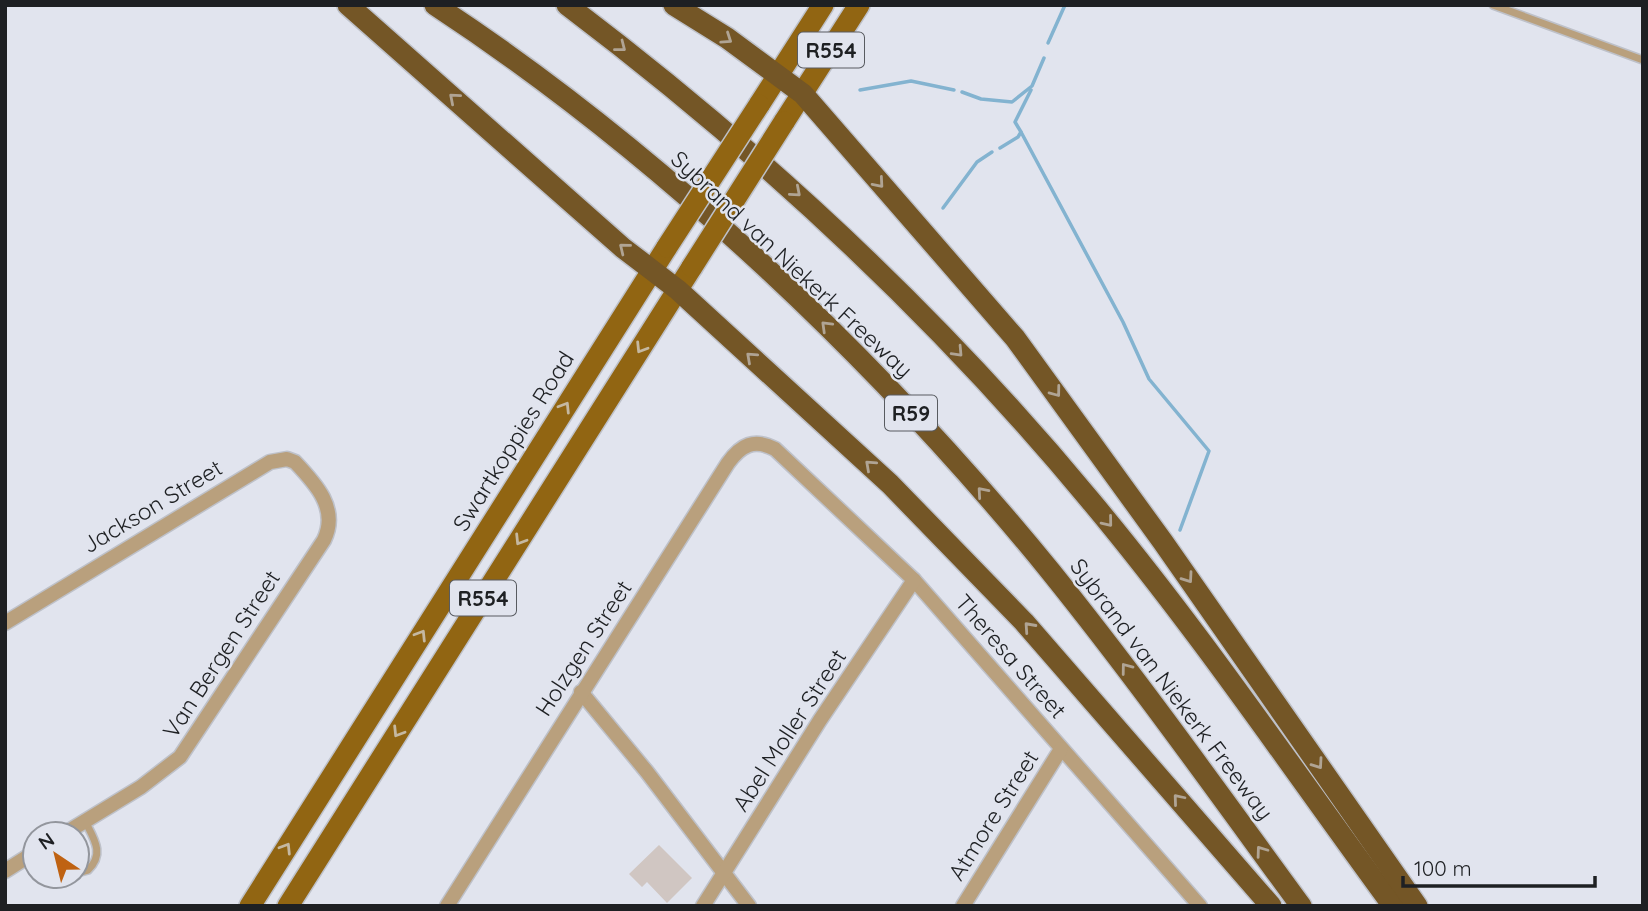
<svg xmlns="http://www.w3.org/2000/svg" width="1648" height="911" font-family="Quicksand,sans-serif">
<style>
.lines{fill:none;stroke-linecap:round;stroke-linejoin:round}
.stream{stroke:#83b3d0;stroke-width:3.5}
.building{fill:#d0c6c2}
.service-casing{stroke:#bec1c9;stroke-width:10}
.minor-casing{stroke:#bec1c9;stroke-width:17}
.primary-casing{stroke:#bec1c9;stroke-width:24}
.motorway-casing{stroke:#bec1c9;stroke-width:24}
.service{stroke:#b9a07d;stroke-width:7}
.minor{stroke:#b9a07d;stroke-width:14}
.primary{stroke:#916512;stroke-width:21}
.motorway{stroke:#745626;stroke-width:21}
.primary-bridge-casing{stroke:#bec1c9;stroke-width:24;stroke-linecap:butt}
.primary-bridge{stroke:#916512;stroke-width:21}
.oneway{stroke:#b0a494}
.oneway2{stroke:#c5b8a1}
.labels{text-anchor:middle;dominant-baseline:central;stroke-width:5;stroke-linejoin:round;paint-order:stroke}
.shield{fill:#e1e4ee;stroke:#585b60;stroke-width:2}
.shield-label{font-size:21px;font-weight:bold;fill:#1e2023}
.street-label{font-size:23px;fill:#1e2023;stroke:#e1e4ee}
</style>
<rect width="100%" height="100%" fill="#e1e4ee"/>
<g class="lines">
<g class="stream">
<polyline points="1048,43 1065,5"/>
<polyline points="860,90 911,81 954,90"/>
<polyline points="962,92 981,99 1012,102 1032,86 1044,58"/>
<polyline points="1021,132 1123,322 1149,379 1209,451 1180,530"/>
<polyline points="1000,148 1018,137 1021,132 1015,122 1031,90"/>
<polyline points="943,208 977,162 992,152"/>
</g>
</g>
<polygon class="building" points="659,845 692,878 667,903 647,882 642,887 629,874"/>
<g class="lines">
<defs>
<g id="service">
<polyline points="1493,5 1643,60"/>
<path d="M77,873L88,870C105,854 94,839 85,821"/>
</g>
<g id="minor">
<path d="M5,623L270,462L287,459L295,462C316,484 339,509 324,540L180,757L141,787L64,834"/>
<polyline points="581,692 647,772 749,906"/>
<polyline points="5,871 35,852"/>
<path d="M447,906L728,463C741,445 754,438 775,449L914,580L1200,906"/>
<polyline points="703,906 820,720 914,580"/>
<polyline points="963,906 1061,749"/>
</g>
<g id="primary">
<polyline points="759,105 823,5"/>
<polyline points="784,122 859,5"/>
<polyline points="250,906 667,247"/>
<polyline points="288,906 692,267"/>
</g>
<g id="motorway">
<polyline points="348,5 623,248 678,290 890,484 1024,622 1271,906"/>
<path d="M435,5C662,154 880,362 1051,572C1138,680 1219,794 1301,906"/>
<path d="M567,5C760,151 936,314 1090,500C1198,629 1293,770 1393,906"/>
<polyline points="674,5 727,38 803,94 1015,338 1163,542 1417,906"/>
</g>
</defs>
<use href="#service" class="service-casing"/>
<use href="#minor" class="minor-casing"/>
<use href="#primary" class="primary-casing"/>
<use href="#motorway" class="motorway-casing"/>
<use href="#service" class="service"/>
<use href="#minor" class="minor"/>
<use href="#primary" class="primary"/>
<use href="#motorway" class="motorway"/>
<defs>
<g id="primary-bridge">
<polyline points="667,247 759,105"/>
<polyline points="692,267 784,122"/>
</g>
</defs>
<use href="#primary-bridge" class="primary-bridge-casing"/>
<use href="#primary-bridge" class="primary-bridge"/>
</g>
<defs><path id="oneway-chevron" d="M-2-3.5L2.5 0L-2 3.5" fill="none" stroke-width="1.6" stroke-linecap="round" stroke-linejoin="round" transform="scale(1.75)"/></defs>
<g class="oneway">
<use href="#oneway-chevron" transform="translate(727 39) rotate(34)"/>
<use href="#oneway-chevron" transform="translate(621 47) rotate(38)"/>
<use href="#oneway-chevron" transform="translate(454 98) rotate(-139)"/>
<use href="#oneway-chevron" transform="translate(879 183) rotate(49)"/>
<use href="#oneway-chevron" transform="translate(796 192) rotate(41)"/>
<use href="#oneway-chevron" transform="translate(624 248) rotate(-141)"/>
<use href="#oneway-chevron" transform="translate(826 326) rotate(-136)"/>
<use href="#oneway-chevron" transform="translate(958 352) rotate(47)"/>
<use href="#oneway-chevron" transform="translate(751 357) rotate(-138)"/>
<use href="#oneway-chevron" transform="translate(1056 392) rotate(53)"/>
<use href="#oneway-chevron" transform="translate(870 465) rotate(-138)"/>
<use href="#oneway-chevron" transform="translate(982 492) rotate(-131)"/>
<use href="#oneway-chevron" transform="translate(1108 522) rotate(51)"/>
<use href="#oneway-chevron" transform="translate(1188 578) rotate(55)"/>
<use href="#oneway-chevron" transform="translate(1029 627) rotate(-132)"/>
<use href="#oneway-chevron" transform="translate(1126 668) rotate(-127)"/>
<use href="#oneway-chevron" transform="translate(1318 764) rotate(55)"/>
<use href="#oneway-chevron" transform="translate(1178 799) rotate(-130)"/>
<use href="#oneway-chevron" transform="translate(1261 851) rotate(-126)"/>
</g>
<g class="oneway2">
<use href="#oneway-chevron" transform="translate(641 348) rotate(122)"/>
<use href="#oneway-chevron" transform="translate(565 407) rotate(-58)"/>
<use href="#oneway-chevron" transform="translate(520 540) rotate(122)"/>
<use href="#oneway-chevron" transform="translate(421 635) rotate(-58)"/>
<use href="#oneway-chevron" transform="translate(398 732) rotate(122)"/>
<use href="#oneway-chevron" transform="translate(286 848) rotate(-58)"/>
</g>
<g class="labels">
<g class="shield">
<rect x="798" y="32.5" width="66" height="35" rx="5"/>
<rect x="885" y="395.5" width="52" height="35" rx="5"/>
<rect x="450" y="580.5" width="66" height="35" rx="5"/>
</g>
<g class="shield-label">
<text x="831" y="50">R554</text>
<text x="911" y="413">R59</text>
<text x="483" y="598">R554</text>
</g>
<g class="street-label">
<text transform="translate(792 264) rotate(43)">Sybrand van Niekerk Freeway</text>
<text transform="translate(513 441) rotate(-58)">Swartkoppies Road</text>
<text transform="translate(152 506) rotate(-31)">Jackson Street</text>
<text transform="translate(583 648) rotate(-57)">Holzgen Street</text>
<text transform="translate(221 654) rotate(-57)">Van Bergen Street</text>
<text transform="translate(1011 656) rotate(49)">Theresa Street</text>
<text transform="translate(1172 689) rotate(53)">Sybrand van Niekerk Freeway</text>
<text transform="translate(789 730) rotate(-57)">Abel Moller Street</text>
<text transform="translate(993 815) rotate(-58)">Atmore Street</text>
</g>
</g>
<rect width="1648" height="911" fill="none" stroke="#1e2023" stroke-width="14"/>
<g transform="translate(56 855) rotate(325)"><circle r="33" fill="#e1e4ee" stroke="#93969d" stroke-width="2"/>
<path d="M0-5L12 26L0 18L-12 26Z" fill="#bf6212"/>
<text y="-10" font-size="19" font-weight="bold" text-anchor="middle" fill="#1e2023">N</text>
</g>
<path d="M1403 876v10h192v-10" fill="none" stroke="#1e2023" stroke-width="3.5"/>
<text x="1414" y="876" font-size="21" fill="#1e2023" stroke="#e1e4ee" stroke-width="5" paint-order="stroke">100 m</text>
</svg>
